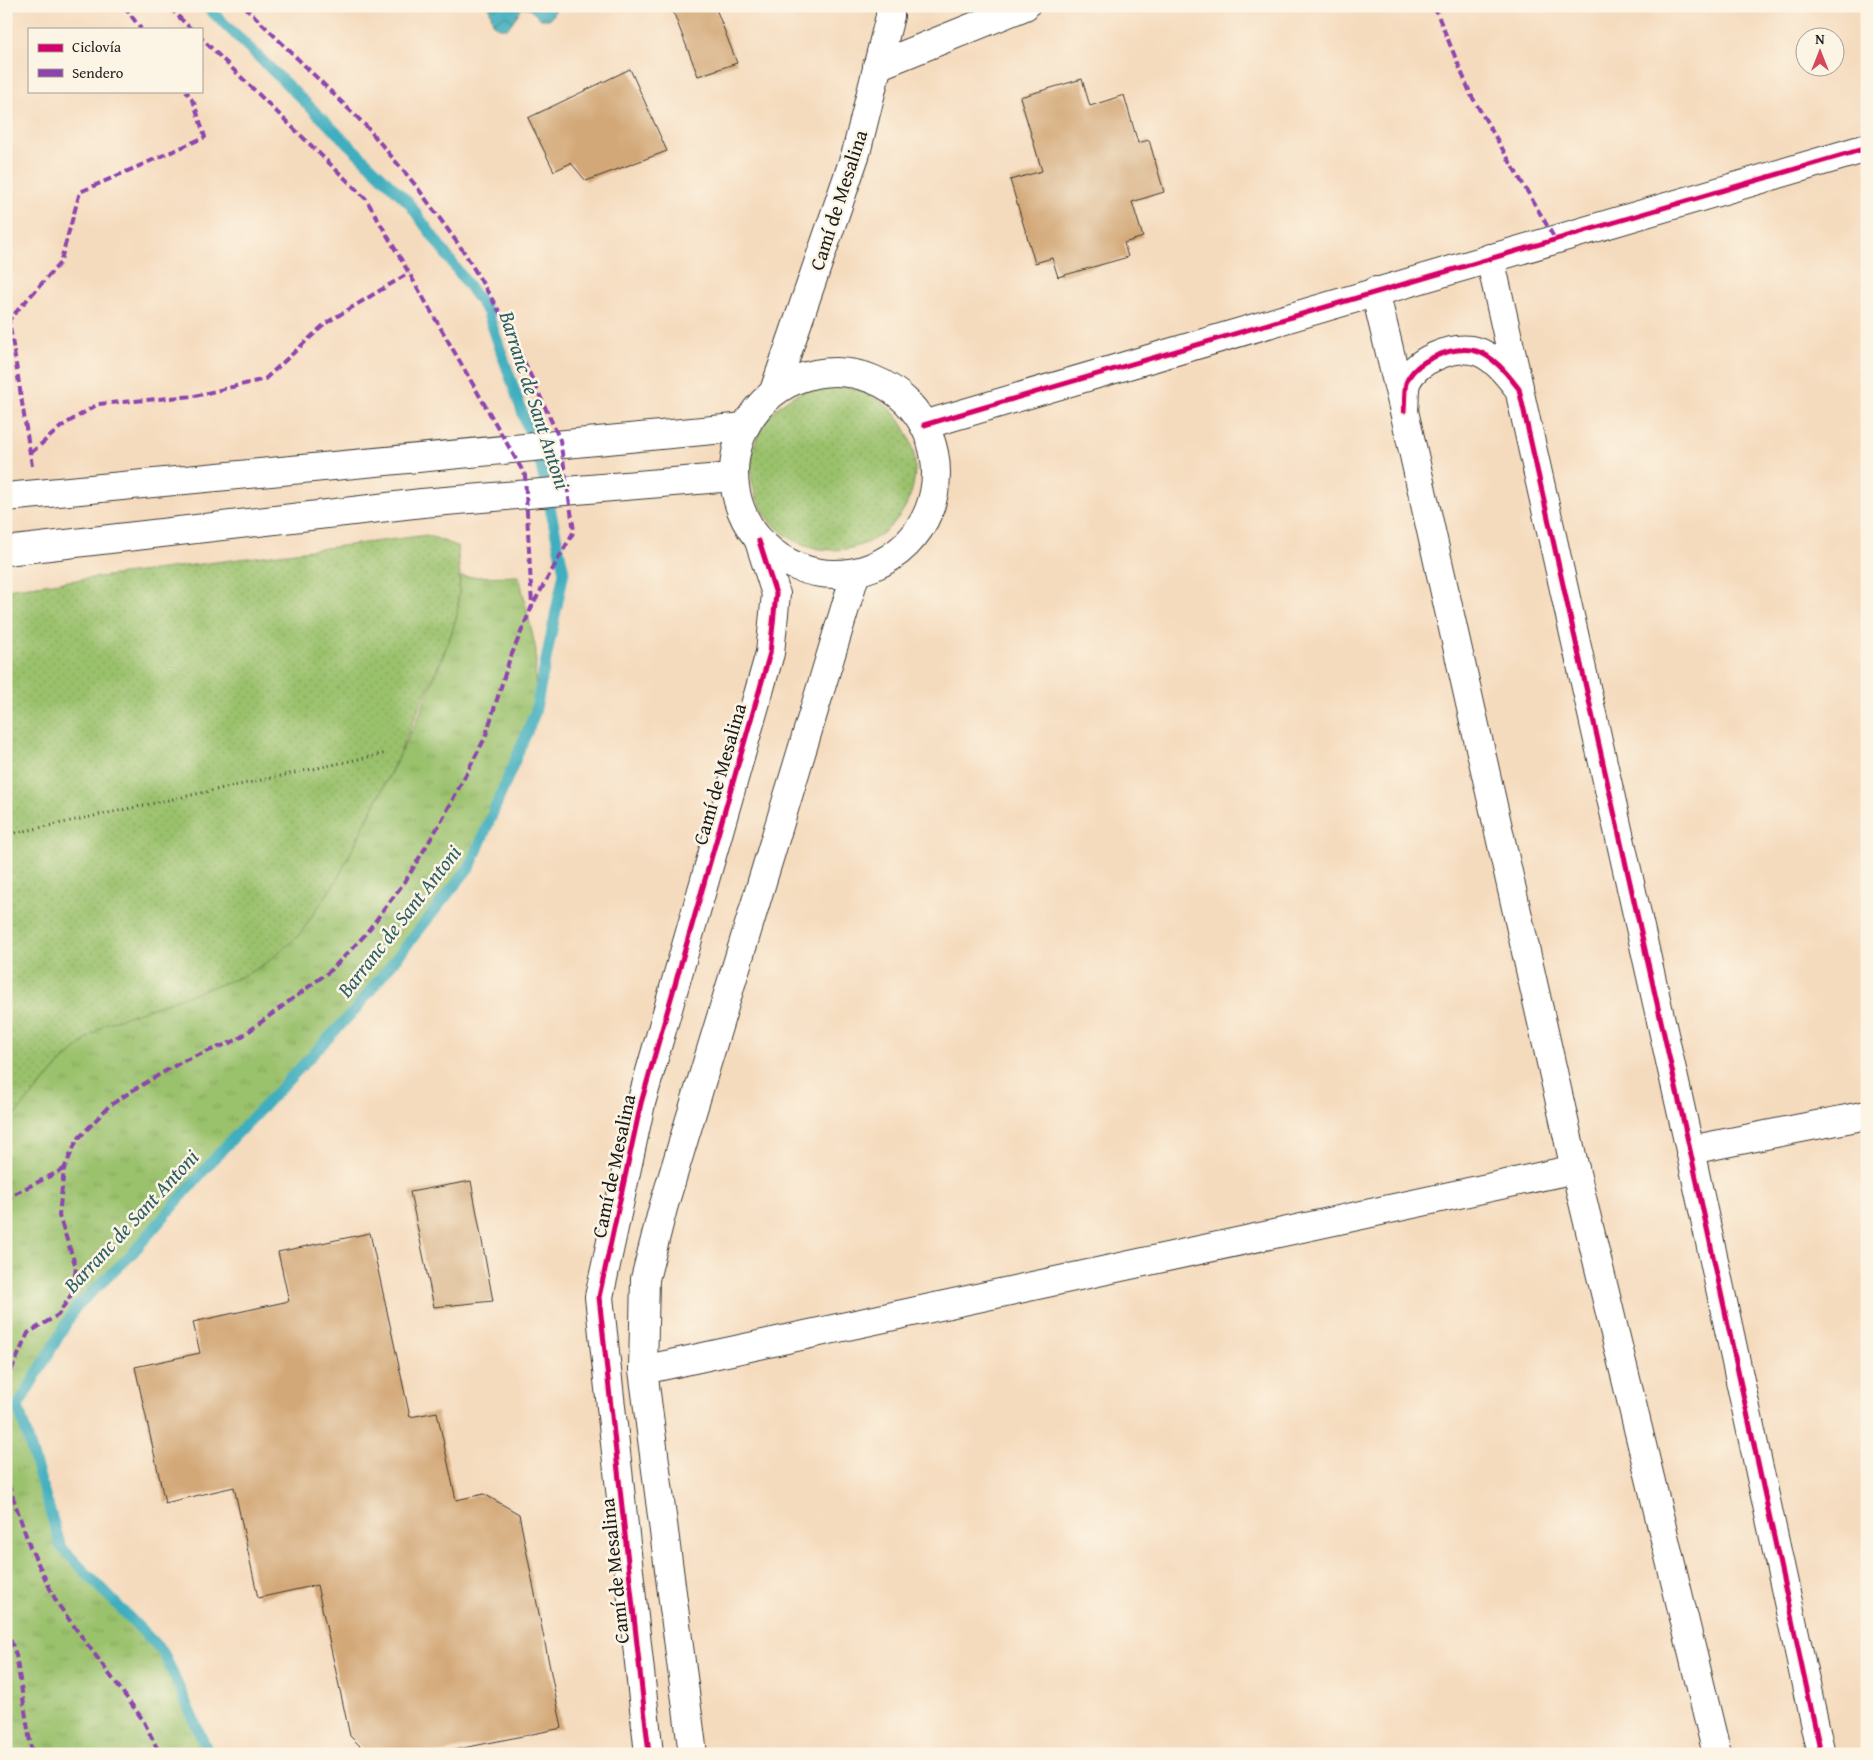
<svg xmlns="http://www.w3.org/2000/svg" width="1873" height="1760" font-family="'Gentium Book Plus',serif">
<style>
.grass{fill:url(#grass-tufts);stroke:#5b6e44}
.garden{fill:url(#garden-dots);stroke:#5b6e44}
.water{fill:url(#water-waves);stroke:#2e656d}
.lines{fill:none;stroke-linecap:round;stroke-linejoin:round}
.stream{stroke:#41aebe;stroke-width:11}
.building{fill:#d3a878}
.minor-casing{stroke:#3d3934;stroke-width:30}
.path{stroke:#3d3934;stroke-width:3;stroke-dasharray:1 4;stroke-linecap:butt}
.minor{stroke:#fff;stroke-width:28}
.quiet{stroke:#8e44ad;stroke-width:4;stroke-dasharray:8 4;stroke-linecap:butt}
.cycleway-casing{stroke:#fcf5e5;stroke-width:8}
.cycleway{stroke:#d6006c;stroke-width:5}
.labels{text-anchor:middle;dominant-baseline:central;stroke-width:5;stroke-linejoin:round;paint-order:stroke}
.street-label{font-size:20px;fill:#1c1c1c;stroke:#fcf5e5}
.water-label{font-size:21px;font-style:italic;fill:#2d5e65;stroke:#fcf5e5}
</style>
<defs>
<pattern id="grass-tufts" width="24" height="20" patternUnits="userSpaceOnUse" patternTransform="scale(1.25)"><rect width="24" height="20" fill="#9ac16c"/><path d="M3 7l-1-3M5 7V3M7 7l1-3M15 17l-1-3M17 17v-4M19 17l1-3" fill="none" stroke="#84a55d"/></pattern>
<pattern id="garden-dots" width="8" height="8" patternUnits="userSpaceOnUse" patternTransform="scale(1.25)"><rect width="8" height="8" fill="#9ac16c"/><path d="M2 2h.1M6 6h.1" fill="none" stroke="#84a55d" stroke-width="1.8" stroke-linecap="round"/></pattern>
<pattern id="water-waves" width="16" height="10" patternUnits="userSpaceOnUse" patternTransform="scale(1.25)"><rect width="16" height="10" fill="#41aebe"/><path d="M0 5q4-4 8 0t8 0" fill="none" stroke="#368d9a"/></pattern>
</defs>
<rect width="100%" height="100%" fill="#fcf5e5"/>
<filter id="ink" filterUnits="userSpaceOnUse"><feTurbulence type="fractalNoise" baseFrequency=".02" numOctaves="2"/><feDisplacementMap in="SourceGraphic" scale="10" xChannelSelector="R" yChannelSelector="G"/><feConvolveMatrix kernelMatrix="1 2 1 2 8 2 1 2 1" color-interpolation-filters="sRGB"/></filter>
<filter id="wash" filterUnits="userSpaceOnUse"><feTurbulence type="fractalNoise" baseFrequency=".0096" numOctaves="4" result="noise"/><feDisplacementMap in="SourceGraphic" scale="20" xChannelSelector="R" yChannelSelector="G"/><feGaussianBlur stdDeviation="1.12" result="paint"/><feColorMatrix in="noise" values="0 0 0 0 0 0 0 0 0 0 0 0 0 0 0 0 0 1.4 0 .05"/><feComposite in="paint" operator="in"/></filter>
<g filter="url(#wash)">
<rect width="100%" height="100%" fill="#f5dbbe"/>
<polygon class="grass" points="519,576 536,650 535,713 471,865 354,1011 219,1153 131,1255 76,1307 18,1406 61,1547 163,1652 209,1754 6,1754 6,1125 66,1057 105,1024 158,1004 299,935 338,878 418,718 449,641 457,615 460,577"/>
<g class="garden">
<circle cx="833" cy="468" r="82"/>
<polygon points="427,535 457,546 460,577 457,615 449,641 395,763 338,878 299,935 265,964 241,977 105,1024 66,1057 6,1125 6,589"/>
</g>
<polygon class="water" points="489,6 558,6 550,19 541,19 528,8 522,8 508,28 499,28 493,23"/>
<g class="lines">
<polyline class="stream" points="206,6 408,202 487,311 541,466 564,572 535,713 471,865 354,1011 219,1153 131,1255 76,1307 18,1406 61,1547 163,1652 209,1754"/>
</g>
<g id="blocks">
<g class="building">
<polygon points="671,6 715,6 737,63 698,76"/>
<polygon points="630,69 667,151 586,181 571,163 554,171 528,118"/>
<polygon points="1082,79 1090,106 1124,95 1138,143 1149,140 1164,192 1132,202 1143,237 1124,243 1128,257 1058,277 1052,258 1035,263 1010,180 1042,171 1020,97"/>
<polygon points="471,1181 493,1301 434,1307 410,1192"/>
<polygon points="370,1233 410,1417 437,1412 456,1500 484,1494 519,1514 562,1728 434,1754 368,1754 350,1736 317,1585 258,1598 234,1487 165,1503 135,1367 200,1353 193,1322 289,1301 278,1252"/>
</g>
</g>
</g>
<g filter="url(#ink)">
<use href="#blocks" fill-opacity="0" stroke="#3d3934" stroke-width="1"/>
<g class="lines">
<defs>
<g id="minor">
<polyline points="877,66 1025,6"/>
<polyline points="1490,258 1519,387"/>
<polyline points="1375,291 1404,411 1575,1169 1717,1754"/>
<circle cx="835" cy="473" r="101"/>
<polyline points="774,391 856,153 890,16 890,6"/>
<path d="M1404,411C1405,402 1404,391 1406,383C1415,360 1453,345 1476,351C1494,356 1508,375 1519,389L1690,1150L1821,1754"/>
<polyline points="924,425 1867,148"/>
<polyline points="6,497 745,427"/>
<polyline points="6,551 422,503 733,477"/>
<polyline points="1690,1150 1867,1115"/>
<polyline points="643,1370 1575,1169"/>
<polyline points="649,1754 599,1297 641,1103 770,653 776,594 759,541"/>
<polyline points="693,1754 643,1370 645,1279 663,1208 856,572"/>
</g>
</defs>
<use href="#minor" class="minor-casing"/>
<polyline class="path" points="6,835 387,753"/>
<use href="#minor" class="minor"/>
<g class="quiet">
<polyline points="124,6 141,29"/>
<polyline points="175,6 174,12 191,29"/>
<polyline points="244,6 366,126 417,187 464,252 509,328 560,440 574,531 532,606"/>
<polyline points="1434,6 1471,95 1555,239"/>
<polyline points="31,453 62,426 98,404 195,396 265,379 326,323 409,273"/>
<polyline points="32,466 9,320 60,263 80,192 205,137 194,103 186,91"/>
<polyline points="6,1202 12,1195 64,1169"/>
<polyline points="6,1382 28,1333 58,1315 73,1292 76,1267 59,1216 64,1169 77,1140 109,1106 135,1089 183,1061 237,1040 330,971 364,936 406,880 442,820 485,738 509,661 532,606 525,475 409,273 366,199 201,38"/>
<polyline points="6,1472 9,1486 30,1547 57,1603 143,1720 160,1754"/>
<polyline points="6,1628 16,1655 32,1754"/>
</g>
<defs>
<g id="cycleway">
<path d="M1404,411C1405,402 1404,391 1406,383C1415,360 1453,345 1476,351C1494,356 1508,375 1519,389L1690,1150L1821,1754"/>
<polyline points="924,425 1867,148"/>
<polyline points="649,1754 599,1297 641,1103 770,653 776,594 759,541"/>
</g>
</defs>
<use href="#cycleway" class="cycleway-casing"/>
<use href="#cycleway" class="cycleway"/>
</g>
</g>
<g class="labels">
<g class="street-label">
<text transform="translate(838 200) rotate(-72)">Camí de Mesalina</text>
<text transform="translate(719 774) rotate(-74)">Camí de Mesalina</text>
<text transform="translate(613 1166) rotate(-78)">Camí de Mesalina</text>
<text transform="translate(614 1571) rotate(-96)">Camí de Mesalina</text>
</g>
<g class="water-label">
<text transform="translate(535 400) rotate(72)">Barranc de Sant Antoni</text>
<text transform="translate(399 921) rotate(-52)">Barranc de Sant Antoni</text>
<text transform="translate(131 1221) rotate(-47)">Barranc de Sant Antoni</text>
</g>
</g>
<rect width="1873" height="1760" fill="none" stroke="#fcf5e5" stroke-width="25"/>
<rect x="28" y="28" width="175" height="65" fill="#fcf5e5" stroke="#a29e95"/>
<rect x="38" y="44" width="25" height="8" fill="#d6006c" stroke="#a29e95"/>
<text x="72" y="52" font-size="15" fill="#1c1c1c">Ciclovía</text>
<rect x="38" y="69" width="25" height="8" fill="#8e44ad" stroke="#a29e95"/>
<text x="72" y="78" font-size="15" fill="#1c1c1c">Sendero</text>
<g transform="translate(1820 52)"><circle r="24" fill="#fcf5e5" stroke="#a29e95"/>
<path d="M0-4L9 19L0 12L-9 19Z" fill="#d1495b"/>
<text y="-8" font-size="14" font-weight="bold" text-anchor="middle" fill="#1c1c1c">N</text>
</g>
</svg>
